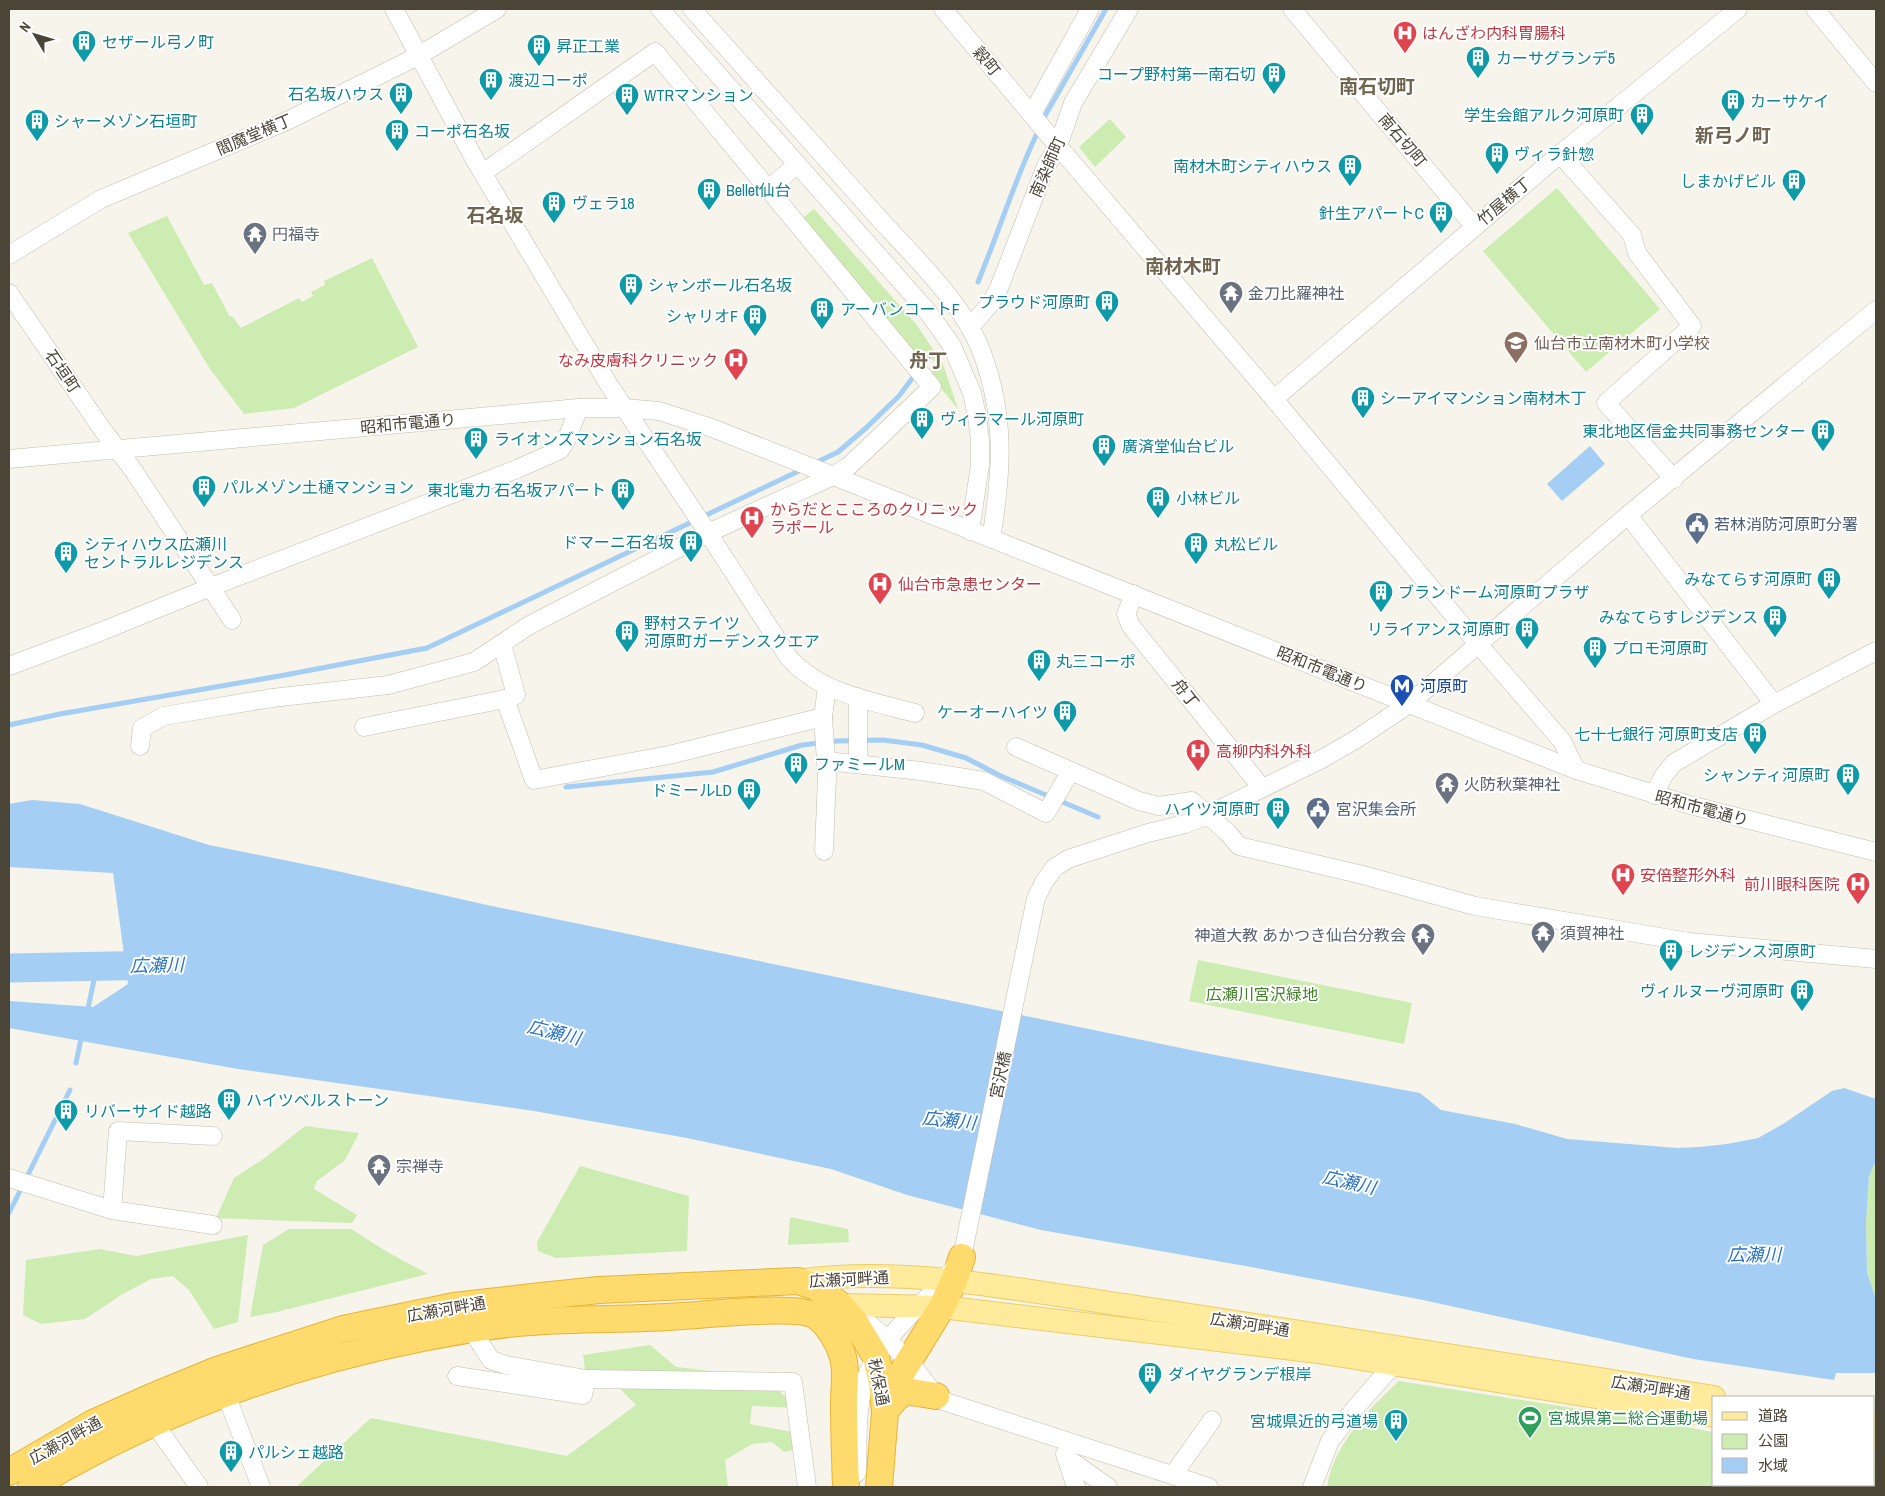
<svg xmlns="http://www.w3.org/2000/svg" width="1885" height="1496" font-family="'Archivo Narrow','Noto Sans JP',sans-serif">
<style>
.green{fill:#cdecb2}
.water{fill:#a5cef5}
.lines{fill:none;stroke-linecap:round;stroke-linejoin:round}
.stream{stroke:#a5cef5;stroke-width:5}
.river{stroke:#a5cef5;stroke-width:29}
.minor-casing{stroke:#c3bdac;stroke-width:19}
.major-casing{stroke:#ebce64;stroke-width:24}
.highway-casing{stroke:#e7b434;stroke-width:28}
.minor{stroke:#fff;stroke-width:18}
.major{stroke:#ffeb9b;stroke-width:22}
.highway{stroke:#ffda6d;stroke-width:26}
.labels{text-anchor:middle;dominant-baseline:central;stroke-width:4;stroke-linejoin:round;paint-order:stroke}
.health-label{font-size:16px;fill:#be3a42;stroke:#fff;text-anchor:start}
.culture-label{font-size:16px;fill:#0d838f;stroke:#fff;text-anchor:start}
.street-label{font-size:16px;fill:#4b4538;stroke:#fff}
.worship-label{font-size:16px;fill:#5b616d;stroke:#fff;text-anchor:start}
.education-label{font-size:16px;fill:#785e54;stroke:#fff;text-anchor:start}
.service-label{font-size:16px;fill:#4e5e75;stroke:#fff;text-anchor:start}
.transit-label{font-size:16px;fill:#164399;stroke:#fff;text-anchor:start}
.park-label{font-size:16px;fill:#418226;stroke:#fff}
.leisure-label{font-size:16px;fill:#27864d;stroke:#fff;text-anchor:start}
.water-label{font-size:18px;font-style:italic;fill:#2973bf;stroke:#fff}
.quarter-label{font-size:19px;font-weight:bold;fill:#6f644e;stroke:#fff}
</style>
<rect width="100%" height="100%" fill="#f6f4eb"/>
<g class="green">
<polygon points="1110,119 1126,137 1095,167 1079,147"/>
<polygon points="1557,188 1660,309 1586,372 1483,251"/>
<polygon points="814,209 916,324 943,364 958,409 930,375 937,364 922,350 916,357 803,218"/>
<polygon points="167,216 204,285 212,283 230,317 232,316 241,328 299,298 302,302 313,296 311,292 325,285 324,281 372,258 418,347 294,408 244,414 210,369 128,233"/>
<polygon points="1198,960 1412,1003 1404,1044 1189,1001"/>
<polygon points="305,1126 359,1133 345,1160 317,1181 314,1189 357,1215 352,1223 216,1218 234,1178 262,1160"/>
<polygon points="1876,1161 1876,1299 1867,1272 1866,1222 1869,1176"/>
<polygon points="580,1166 689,1196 687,1251 556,1258 538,1251 537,1242"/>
<polygon points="790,1217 848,1229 849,1242 788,1245"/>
<polygon points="289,1229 351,1229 389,1253 428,1274 277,1312 250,1317 263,1245"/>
<polygon points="248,1235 238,1322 214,1329 189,1290 173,1276 151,1279 121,1295 85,1319 41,1324 23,1315 26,1260 100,1249 136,1256"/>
<polygon points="650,1345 676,1367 764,1377 797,1408 752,1406 750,1424 792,1432 793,1450 784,1452 772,1442 752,1444 725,1460 728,1487 296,1487 371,1418 567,1456 636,1405 615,1384 586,1376 583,1355"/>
<path d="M1399,1381L1599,1412L1714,1432V1485H1874V1457H1876V1487H1327C1334,1444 1368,1410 1399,1381Z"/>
</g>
<g class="water">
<polygon points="1590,446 1605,464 1562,501 1547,484"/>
<polygon points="32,800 80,804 209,845 328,869 487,905 1215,1055 1420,1093 1441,1110 1515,1124 1567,1139 1678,1148 1699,1147 1727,1144 1758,1138 1783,1124 1832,1091 1844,1088 1876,1099 1876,1161 1869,1176 1866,1222 1867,1272 1876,1299 1876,1373 1836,1373 1834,1380 1693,1359 1423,1300 1251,1267 1041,1230 907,1195 831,1169 687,1138 534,1111 238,1069 9,1028 9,1001 93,1007 128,984 113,873 9,867 9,804"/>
</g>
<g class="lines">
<g class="stream">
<polyline points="1042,121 1106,9"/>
<path d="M978,282C999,231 1015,179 1039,129"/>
<polyline points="813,464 838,452 866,428 899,396 929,356"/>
<polyline points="9,725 60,714 285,675 427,648 803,469"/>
<polyline points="566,787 713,772 802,745 837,741 883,740 922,745 966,758 1001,776 1098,817"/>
<polyline points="87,1013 97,966"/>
<polyline points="76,1063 82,1034"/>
<polyline points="9,1213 70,1090"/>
</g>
<polyline class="river" points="9,968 164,965"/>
<defs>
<g id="minor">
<path d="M394,9L476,162L609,385L708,533L789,658C820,693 871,701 915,713"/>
<polyline points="660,9 928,312 952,346 972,393 977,416 980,440 980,465 970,531"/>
<path d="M692,9C753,77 815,146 876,215C911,254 964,303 982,353C1006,417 1002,473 991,539"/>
<polyline points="943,9 1058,146 1274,399 1466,630 1562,741 1576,770"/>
<polyline points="1292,9 1474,226"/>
<polyline points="1815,9 1876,83"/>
<polyline points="1032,114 1090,9"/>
<polyline points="1560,154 1632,235 1637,253 1692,326 1606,403 1674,479"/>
<polyline points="768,189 797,165"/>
<polyline points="9,255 101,199 289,120 418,56 497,9"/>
<polyline points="9,293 102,429 133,470 232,620"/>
<polyline points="970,327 991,303 999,288 1046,166 1058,146 1073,103 1129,9"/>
<polyline points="1274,399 1560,154 1738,9"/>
<polyline points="9,459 579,408 624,408 659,411 712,428 1576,770 1690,805 1876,852"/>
<polyline points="1628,515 1774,704"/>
<polyline points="1134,594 1126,614 1131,626 1262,788"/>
<polyline points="502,644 516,695 505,699 534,780 669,755 823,717"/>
<polyline points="9,666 100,632 211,587 517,469 560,450 566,441 579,408"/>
<polyline points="858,697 858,764"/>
<polyline points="364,727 505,699"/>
<polyline points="140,746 142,728 164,716 272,698 388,685 474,662 528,626 708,533 833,476 849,466 932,387 655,52 484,172"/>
<polyline points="1016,747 1139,801 1159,806 1192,801 1228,833 1239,846 1363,875 1475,906 1689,942 1876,959"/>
<polyline points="826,761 921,771 984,781 1046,813 1071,771"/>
<polyline points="1654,795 1664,775 1674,763 1774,704 1876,651"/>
<polyline points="824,851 827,776 823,717 827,687"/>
<polyline points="9,1178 112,1210 213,1225"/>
<polyline points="112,1210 118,1131 213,1136"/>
<path d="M855,1314C873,1325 895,1347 910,1363C922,1376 930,1393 946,1402L1209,1487"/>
<polyline points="457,1376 583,1395 586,1379 506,1365 491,1360 471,1329"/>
<polyline points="586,1379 793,1382 807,1487"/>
<polyline points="226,1394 261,1487"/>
<polyline points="154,1423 199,1487"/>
<polyline points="1065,1454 1076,1487"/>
<polyline points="1067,1458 1108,1487"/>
<path d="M857,1473C858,1445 856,1415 863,1388C873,1345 914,1313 943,1281C950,1273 956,1265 962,1257L1036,898L1044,882L1054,868L1068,859L1148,833L1185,824L1208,815L1320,760L1355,740L1409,704L1628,515L1876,310"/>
<polyline points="1173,1475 1212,1420"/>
<polyline points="1312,1487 1330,1441 1356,1407 1393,1365"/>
</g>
<g id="major">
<path d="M798,1281C906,1265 1023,1291 1130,1306C1325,1335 1520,1367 1714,1397"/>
<polyline points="828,1307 840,1305 942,1307 1318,1352 1714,1416"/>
<polyline points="1874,1422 1876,1422"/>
<polyline points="1874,1441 1876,1442"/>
</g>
<g id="highway">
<polyline points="886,1409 896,1382 942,1307 954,1281 962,1257"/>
<polyline points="885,1411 896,1398 906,1391 936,1396"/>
<polyline points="9,1472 93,1423 149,1398 217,1370 343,1329 454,1306 532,1297 599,1290 798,1281 816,1287 840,1305 854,1321 876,1357 882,1382 885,1412 879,1487"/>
<path d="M31,1487C151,1415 285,1365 422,1338C458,1331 495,1324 531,1322C581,1318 632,1320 682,1316C707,1315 797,1304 816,1316C829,1325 839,1343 843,1357C847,1370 844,1388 844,1402C844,1431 845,1459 846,1487"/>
</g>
</defs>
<use href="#minor" class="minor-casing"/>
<use href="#major" class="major-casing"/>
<use href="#highway" class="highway-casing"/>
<use href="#minor" class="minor"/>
<use href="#major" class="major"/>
<use href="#highway" class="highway"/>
</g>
<defs>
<symbol id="hospital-pin" viewBox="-11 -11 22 30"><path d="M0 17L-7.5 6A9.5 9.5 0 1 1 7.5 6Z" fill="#e0444e" stroke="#fff"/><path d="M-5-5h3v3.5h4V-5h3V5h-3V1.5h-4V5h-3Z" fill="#fff"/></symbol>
<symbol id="building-pin" viewBox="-11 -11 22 30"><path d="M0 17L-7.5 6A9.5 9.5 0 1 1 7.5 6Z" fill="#0f9aa8" stroke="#fff"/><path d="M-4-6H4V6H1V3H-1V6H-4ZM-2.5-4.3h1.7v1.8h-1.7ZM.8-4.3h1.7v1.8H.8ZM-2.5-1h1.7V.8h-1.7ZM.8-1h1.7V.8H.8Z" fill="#fff"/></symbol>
<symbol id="temple-pin" viewBox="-11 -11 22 30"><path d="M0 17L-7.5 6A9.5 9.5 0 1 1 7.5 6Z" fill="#6b7280" stroke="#fff"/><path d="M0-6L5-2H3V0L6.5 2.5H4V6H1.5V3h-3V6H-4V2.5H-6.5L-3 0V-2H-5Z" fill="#fff"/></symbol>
<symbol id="school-pin" viewBox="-11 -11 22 30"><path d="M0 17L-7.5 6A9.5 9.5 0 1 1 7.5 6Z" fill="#8d6e63" stroke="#fff"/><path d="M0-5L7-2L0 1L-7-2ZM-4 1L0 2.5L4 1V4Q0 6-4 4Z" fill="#fff"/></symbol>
<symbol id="civic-pin" viewBox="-11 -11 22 30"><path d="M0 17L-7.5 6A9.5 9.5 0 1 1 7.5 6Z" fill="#5c6f8a" stroke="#fff"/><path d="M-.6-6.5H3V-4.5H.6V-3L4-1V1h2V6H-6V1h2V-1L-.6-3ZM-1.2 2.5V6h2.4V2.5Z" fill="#fff"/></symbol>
<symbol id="metro-pin" viewBox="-11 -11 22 30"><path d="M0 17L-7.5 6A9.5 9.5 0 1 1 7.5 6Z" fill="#1a4fb4" stroke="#fff"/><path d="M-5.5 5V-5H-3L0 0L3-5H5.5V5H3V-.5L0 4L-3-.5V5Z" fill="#fff"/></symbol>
<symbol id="stadium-pin" viewBox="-11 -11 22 30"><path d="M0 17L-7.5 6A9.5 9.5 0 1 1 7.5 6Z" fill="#2e9e5b" stroke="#fff"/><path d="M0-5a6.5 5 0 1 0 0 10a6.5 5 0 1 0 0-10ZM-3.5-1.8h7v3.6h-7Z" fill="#fff"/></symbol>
</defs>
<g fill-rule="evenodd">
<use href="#hospital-pin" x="1391" y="19" width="28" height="38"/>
<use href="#building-pin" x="70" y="28" width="28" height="38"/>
<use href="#building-pin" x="525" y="32" width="28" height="38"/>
<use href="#building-pin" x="1464" y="44" width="28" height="38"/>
<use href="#building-pin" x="1260" y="60" width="28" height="38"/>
<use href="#building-pin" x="477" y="66" width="28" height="38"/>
<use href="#building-pin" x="387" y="80" width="28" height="38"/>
<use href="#building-pin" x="613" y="81" width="28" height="38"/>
<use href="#building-pin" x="1719" y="87" width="28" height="38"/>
<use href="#building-pin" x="1628" y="101" width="28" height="38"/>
<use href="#building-pin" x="23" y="107" width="28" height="38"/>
<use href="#building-pin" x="383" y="117" width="28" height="38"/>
<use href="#building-pin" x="1483" y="140" width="28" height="38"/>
<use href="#building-pin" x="1336" y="152" width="28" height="38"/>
<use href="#building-pin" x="1780" y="167" width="28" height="38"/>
<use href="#building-pin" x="695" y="176" width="28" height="38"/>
<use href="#building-pin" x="540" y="189" width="28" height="38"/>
<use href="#building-pin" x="1427" y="199" width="28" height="38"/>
<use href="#temple-pin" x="241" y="220" width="28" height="38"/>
<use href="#building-pin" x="617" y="271" width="28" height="38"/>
<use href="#temple-pin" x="1217" y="279" width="28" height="38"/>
<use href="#building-pin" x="1093" y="288" width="28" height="38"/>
<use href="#building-pin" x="808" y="295" width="28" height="38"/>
<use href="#building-pin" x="741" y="302" width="28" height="38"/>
<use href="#school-pin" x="1502" y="329" width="28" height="38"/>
<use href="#hospital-pin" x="722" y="346" width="28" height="38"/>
<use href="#building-pin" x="1349" y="384" width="28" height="38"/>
<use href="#building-pin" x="908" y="405" width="28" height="38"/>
<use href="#building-pin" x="1809" y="417" width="28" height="38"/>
<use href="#building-pin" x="462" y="425" width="28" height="38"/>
<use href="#building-pin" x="1090" y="432" width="28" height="38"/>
<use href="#building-pin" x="190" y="473" width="28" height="38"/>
<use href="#building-pin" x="609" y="476" width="28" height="38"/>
<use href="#building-pin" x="1144" y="484" width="28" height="38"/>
<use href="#hospital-pin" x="738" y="504" width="28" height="38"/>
<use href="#civic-pin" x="1683" y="510" width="28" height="38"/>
<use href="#building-pin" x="677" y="528" width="28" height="38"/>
<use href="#building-pin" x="1182" y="530" width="28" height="38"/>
<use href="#building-pin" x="52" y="539" width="28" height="38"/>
<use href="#building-pin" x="1815" y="565" width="28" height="38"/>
<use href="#hospital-pin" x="866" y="570" width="28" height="38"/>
<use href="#building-pin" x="1367" y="578" width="28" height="38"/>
<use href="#building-pin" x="1761" y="603" width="28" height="38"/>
<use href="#building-pin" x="1513" y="615" width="28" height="38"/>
<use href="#building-pin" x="613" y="618" width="28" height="38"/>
<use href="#building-pin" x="1581" y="634" width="28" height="38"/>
<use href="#building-pin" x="1025" y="647" width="28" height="38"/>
<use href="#metro-pin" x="1388" y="672" width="28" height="38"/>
<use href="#building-pin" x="1051" y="698" width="28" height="38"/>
<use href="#building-pin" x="1741" y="720" width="28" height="38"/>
<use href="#hospital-pin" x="1184" y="737" width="28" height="38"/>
<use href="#building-pin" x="782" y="750" width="28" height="38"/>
<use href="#building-pin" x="1834" y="761" width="28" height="38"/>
<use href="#temple-pin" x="1433" y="770" width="28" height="38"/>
<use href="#building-pin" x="735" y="776" width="28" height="38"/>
<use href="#building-pin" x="1264" y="795" width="28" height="38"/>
<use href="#civic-pin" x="1304" y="795" width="28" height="38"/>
<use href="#hospital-pin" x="1609" y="861" width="28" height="38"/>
<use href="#hospital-pin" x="1844" y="870" width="28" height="38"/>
<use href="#temple-pin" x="1529" y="919" width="28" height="38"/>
<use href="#temple-pin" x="1409" y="921" width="28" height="38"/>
<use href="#building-pin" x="1657" y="937" width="28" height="38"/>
<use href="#building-pin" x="1788" y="977" width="28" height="38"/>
<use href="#building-pin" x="215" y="1086" width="28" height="38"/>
<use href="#building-pin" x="52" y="1097" width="28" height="38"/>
<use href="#temple-pin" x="365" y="1152" width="28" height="38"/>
<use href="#building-pin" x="1136" y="1360" width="28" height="38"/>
<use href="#stadium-pin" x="1516" y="1404" width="28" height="38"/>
<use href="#building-pin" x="1382" y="1407" width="28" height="38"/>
<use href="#building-pin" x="217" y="1438" width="28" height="38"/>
</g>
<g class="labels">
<g class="health-label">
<text x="1422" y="33">はんざわ内科胃腸科</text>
<text x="718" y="360" text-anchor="end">なみ皮膚科クリニック</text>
<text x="770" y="509">からだとこころのクリニック<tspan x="770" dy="18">ラポール</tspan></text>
<text x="898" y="584">仙台市急患センター</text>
<text x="1216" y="751">高柳内科外科</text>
<text x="1640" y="875">安倍整形外科</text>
<text x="1840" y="884" text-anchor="end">前川眼科医院</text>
</g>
<g class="culture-label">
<text x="102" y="42">セザール弓ノ町</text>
<text x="556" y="46">昇正工業</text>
<text x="1496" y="58">カーサグランデ5</text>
<text x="1256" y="74" text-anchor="end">コープ野村第一南石切</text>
<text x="508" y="80">渡辺コーポ</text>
<text x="384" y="94" text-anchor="end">石名坂ハウス</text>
<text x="644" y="95">WTRマンション</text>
<text x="1750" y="101">カーサケイ</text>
<text x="1624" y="115" text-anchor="end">学生会館アルク河原町</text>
<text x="54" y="121">シャーメゾン石垣町</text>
<text x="414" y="131">コーポ石名坂</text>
<text x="1514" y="154">ヴィラ針惣</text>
<text x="1332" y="166" text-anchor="end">南材木町シティハウス</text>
<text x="1776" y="181" text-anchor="end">しまかげビル</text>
<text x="726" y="190">Bellet仙台</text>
<text x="572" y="203">ヴェラ18</text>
<text x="1424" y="213" text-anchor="end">針生アパートC</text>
<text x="648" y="285">シャンボール石名坂</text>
<text x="1090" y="302" text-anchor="end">プラウド河原町</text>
<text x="840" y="309">アーバンコートF</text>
<text x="738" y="316" text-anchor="end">シャリオF</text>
<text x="1380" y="398">シーアイマンション南材木丁</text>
<text x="940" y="419">ヴィラマール河原町</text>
<text x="1806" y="431" text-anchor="end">東北地区信金共同事務センター</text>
<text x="494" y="439">ライオンズマンション石名坂</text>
<text x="1122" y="446">廣済堂仙台ビル</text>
<text x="222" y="487">パルメゾン土樋マンション</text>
<text x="606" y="490" text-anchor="end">東北電力 石名坂アパート</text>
<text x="1176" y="498">小林ビル</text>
<text x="674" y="542" text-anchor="end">ドマーニ石名坂</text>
<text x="84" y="544">シティハウス広瀬川<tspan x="84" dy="18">セントラルレジデンス</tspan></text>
<text x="1214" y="544">丸松ビル</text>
<text x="1812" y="579" text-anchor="end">みなてらす河原町</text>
<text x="1398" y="592">ブランドーム河原町プラザ</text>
<text x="1758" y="617" text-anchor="end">みなてらすレジデンス</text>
<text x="644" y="623">野村ステイツ<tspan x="644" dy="18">河原町ガーデンスクエア</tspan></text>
<text x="1510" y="629" text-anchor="end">リライアンス河原町</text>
<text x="1612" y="648">プロモ河原町</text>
<text x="1056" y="661">丸三コーポ</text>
<text x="1048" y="712" text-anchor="end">ケーオーハイツ</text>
<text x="1738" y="734" text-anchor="end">七十七銀行 河原町支店</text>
<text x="814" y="764">ファミールM</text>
<text x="1830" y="775" text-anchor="end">シャンティ河原町</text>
<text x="732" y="790" text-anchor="end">ドミールLD</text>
<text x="1260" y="809" text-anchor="end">ハイツ河原町</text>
<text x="1688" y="951">レジデンス河原町</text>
<text x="1784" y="991" text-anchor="end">ヴィルヌーヴ河原町</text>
<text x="246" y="1100">ハイツベルストーン</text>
<text x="84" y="1111">リバーサイド越路</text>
<text x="1168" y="1374">ダイヤグランデ根岸</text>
<text x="1378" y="1421" text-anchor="end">宮城県近的弓道場</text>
<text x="248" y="1452">パルシェ越路</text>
</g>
<g class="street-label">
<text transform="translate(987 61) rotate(50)">穀町</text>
<text transform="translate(254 134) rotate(-23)">閻魔堂横丁</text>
<text transform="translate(1403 140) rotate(50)">南石切町</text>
<text transform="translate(1047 167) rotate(-66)">南染師町</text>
<text transform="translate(1504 201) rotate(-40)">竹屋横丁</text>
<text transform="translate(63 371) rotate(56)">石垣町</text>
<text transform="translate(408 423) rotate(-5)">昭和市電通り</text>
<text transform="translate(1322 669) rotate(22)">昭和市電通り</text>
<text transform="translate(1186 693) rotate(51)">舟丁</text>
<text transform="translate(1702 808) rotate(15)">昭和市電通り</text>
<text transform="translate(1000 1075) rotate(-78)">宮沢橋</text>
<text transform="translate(849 1279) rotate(-3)">広瀬河畔通</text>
<text transform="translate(446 1309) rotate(-10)">広瀬河畔通</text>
<text transform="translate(1250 1324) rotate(9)">広瀬河畔通</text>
<text transform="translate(879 1382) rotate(79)">秋保通</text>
<text transform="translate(1651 1387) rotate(9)">広瀬河畔通</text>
<text transform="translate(65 1440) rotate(-29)">広瀬河畔通</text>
</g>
<g class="worship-label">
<text x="272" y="234">円福寺</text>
<text x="1248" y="293">金刀比羅神社</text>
<text x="1464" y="784">火防秋葉神社</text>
<text x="1560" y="933">須賀神社</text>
<text x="1406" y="935" text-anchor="end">神道大教 あかつき仙台分教会</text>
<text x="396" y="1166">宗禅寺</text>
</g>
<g class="education-label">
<text x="1534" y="343">仙台市立南材木町小学校</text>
</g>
<g class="service-label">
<text x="1714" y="524">若林消防河原町分署</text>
<text x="1336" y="809">宮沢集会所</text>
</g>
<g class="transit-label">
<text x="1420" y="686">河原町</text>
</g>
<g class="park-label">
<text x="1262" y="994">広瀬川宮沢緑地</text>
</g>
<g class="leisure-label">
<text x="1548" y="1418">宮城県第二総合運動場</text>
</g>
<g class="water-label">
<text transform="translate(157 965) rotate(-1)">広瀬川</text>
<text transform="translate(554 1032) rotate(14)">広瀬川</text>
<text transform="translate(949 1120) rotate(6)">広瀬川</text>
<text transform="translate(1349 1182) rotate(13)">広瀬川</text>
<text x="1754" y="1254">広瀬川</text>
</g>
<g class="quarter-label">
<text x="1377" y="86">南石切町</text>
<text x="1733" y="135">新弓ノ町</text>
<text x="495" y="215">石名坂</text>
<text x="1183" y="266">南材木町</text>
<text x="928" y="360">舟丁</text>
</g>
</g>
<rect width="1885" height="1496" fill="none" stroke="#4b4538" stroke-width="20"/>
<rect x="1712" y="1396" width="162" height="90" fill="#ffffff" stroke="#b7b5af"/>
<rect x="1722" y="1412" width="25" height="8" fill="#ffeb9b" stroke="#b7b5af"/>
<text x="1758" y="1421" font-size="15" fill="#4b4538">道路</text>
<rect x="1722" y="1434" width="25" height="15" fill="#cdecb2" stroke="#b7b5af"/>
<text x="1758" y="1446" font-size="15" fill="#4b4538">公園</text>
<rect x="1722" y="1458" width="25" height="15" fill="#a5cef5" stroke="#b7b5af"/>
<text x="1758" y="1471" font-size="15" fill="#4b4538">水域</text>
<g transform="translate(35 35) rotate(308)" stroke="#ffffff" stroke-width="4" paint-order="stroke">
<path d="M0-4L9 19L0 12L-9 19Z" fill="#4b4538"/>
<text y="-8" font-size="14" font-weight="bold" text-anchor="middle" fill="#4b4538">N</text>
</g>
</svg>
